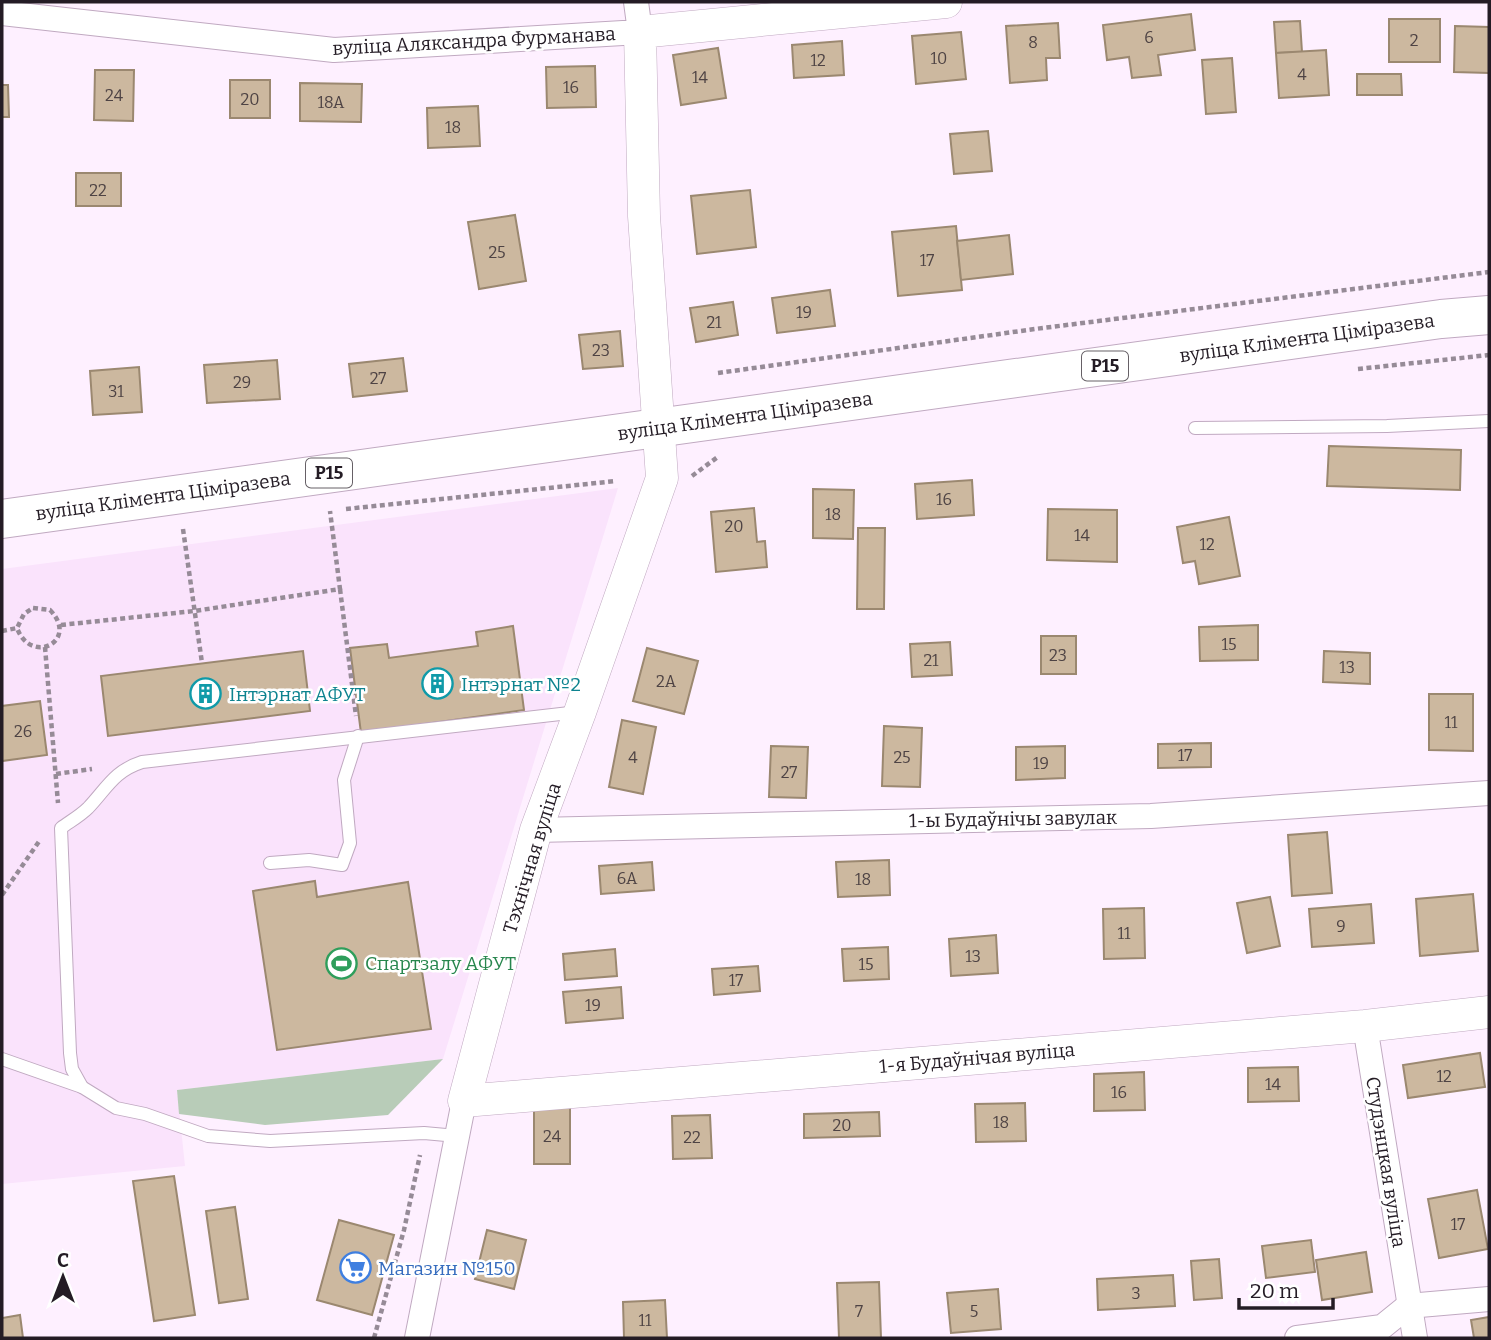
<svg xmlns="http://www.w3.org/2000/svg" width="1491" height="1340" font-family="Bitter,serif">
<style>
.built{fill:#fae3fc}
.green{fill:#b8ccb8}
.building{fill:#ccb89f;stroke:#9b8870;stroke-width:2}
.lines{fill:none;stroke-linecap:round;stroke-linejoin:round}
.service-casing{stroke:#c0a9c1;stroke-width:14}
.minor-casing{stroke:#c0a9c1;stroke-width:26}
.tertiary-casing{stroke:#c0a9c1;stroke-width:33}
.primary-casing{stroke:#c0a9c1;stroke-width:40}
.path{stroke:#968b97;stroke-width:4.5;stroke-dasharray:5 3.5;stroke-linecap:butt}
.service{stroke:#fff;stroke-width:12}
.minor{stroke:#fff;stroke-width:24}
.tertiary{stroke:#fff;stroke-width:32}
.primary{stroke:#fff;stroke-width:38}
.labels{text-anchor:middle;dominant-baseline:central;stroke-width:5;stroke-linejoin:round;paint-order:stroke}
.number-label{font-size:16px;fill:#4e4344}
.shield{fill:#fff;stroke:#666066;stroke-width:2}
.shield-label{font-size:18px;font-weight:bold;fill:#241c25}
.street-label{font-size:19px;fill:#241c25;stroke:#fff}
.culture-label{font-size:19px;fill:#0d838f;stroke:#fff;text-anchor:start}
.leisure-label{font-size:19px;fill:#27864d;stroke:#fff;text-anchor:start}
.shop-label{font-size:19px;fill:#366cbe;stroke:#fff;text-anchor:start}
</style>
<rect width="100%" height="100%" fill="#fef0ff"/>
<polygon class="built" points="618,488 443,1059 177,1090 185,1166 2,1184 2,569"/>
<polygon class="green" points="443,1059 388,1115 265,1125 179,1114 177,1090"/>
<g class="building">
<polygon points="1191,14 1195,50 1158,55 1161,75 1132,78 1129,57 1107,60 1103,25"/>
<rect x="1389" y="19" width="51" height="43"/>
<polygon points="1300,21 1302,52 1276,53 1274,22"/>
<polygon points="1058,23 1060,58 1046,58 1047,80 1010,83 1006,26"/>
<polygon points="1455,26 1489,27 1489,73 1454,72"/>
<polygon points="961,32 966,79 916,84 912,36"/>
<polygon points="842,41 844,75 794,78 792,45"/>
<polygon points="718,48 726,98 681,105 673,55"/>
<polygon points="1326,50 1329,95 1279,98 1276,53"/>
<polygon points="1232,58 1236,112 1206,114 1202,60"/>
<polygon points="595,66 596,107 547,108 546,67"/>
<polygon points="95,70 134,70 133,121 94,120"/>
<polygon points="1357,74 1401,74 1402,95 1357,95"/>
<rect x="230" y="80" width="40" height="38"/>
<polygon points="300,83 362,84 361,122 300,121"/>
<polygon points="2,85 8,85 9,117 2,117"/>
<polygon points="478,106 480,146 428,148 427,108"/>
<polygon points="988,131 992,171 954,174 950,134"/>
<rect x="76" y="173" width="45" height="33"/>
<polygon points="750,190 756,247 697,254 691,196"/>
<polygon points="515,215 526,281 479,289 468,222"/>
<polygon points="956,226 962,290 898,296 892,232"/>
<polygon points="1009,235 1013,274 961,280 957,241"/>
<polygon points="830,290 835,326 777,333 772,298"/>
<polygon points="733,302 738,335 696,342 690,308"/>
<polygon points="620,331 623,366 583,369 579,335"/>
<polygon points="403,358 407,391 353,397 349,364"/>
<polygon points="277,360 280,399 207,403 204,365"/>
<polygon points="139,367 142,412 93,415 90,371"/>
<polygon points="1329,446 1461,450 1460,490 1327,486"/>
<polygon points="972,480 974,515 917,519 915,484"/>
<polygon points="813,489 854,490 853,539 813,538"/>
<polygon points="754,508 757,542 765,541 767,567 716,572 711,512"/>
<polygon points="1048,509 1117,510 1117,562 1047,560"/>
<polygon points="1229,517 1240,576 1199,584 1195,561 1183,563 1177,527"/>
<polygon points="858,528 885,528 884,609 857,609"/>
<polygon points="1258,625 1258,660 1200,661 1199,627"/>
<polygon points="513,626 524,710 361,733 350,648 387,644 389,658 478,646 476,632"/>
<rect x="1041" y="636" width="35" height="38"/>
<polygon points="950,642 952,675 912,677 910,644"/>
<polygon points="647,648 698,661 684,714 633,701"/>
<polygon points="303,651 310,711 108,736 101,676"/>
<polygon points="1324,651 1370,653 1370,684 1323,682"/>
<polygon points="1429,694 1473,694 1473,751 1429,750"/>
<polygon points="40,701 47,755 2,761 2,706"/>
<polygon points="622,720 656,727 643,794 609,787"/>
<polygon points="884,726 922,728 920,787 882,786"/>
<polygon points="1211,743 1211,767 1158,768 1158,744"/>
<polygon points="771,746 808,747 806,798 769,797"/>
<polygon points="1065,746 1065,778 1016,780 1016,747"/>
<polygon points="1327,832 1332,893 1292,896 1288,835"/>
<polygon points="889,860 890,895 838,897 836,862"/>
<polygon points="652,862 654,890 601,894 599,866"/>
<polygon points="315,881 317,897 408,882 431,1029 277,1050 253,891"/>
<polygon points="1473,894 1478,951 1420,956 1416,899"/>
<polygon points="1270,897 1280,946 1247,953 1237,903"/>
<polygon points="1371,904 1374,943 1312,947 1309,909"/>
<polygon points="1144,908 1145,958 1104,959 1103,909"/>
<polygon points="996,935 998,973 951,976 949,939"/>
<polygon points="888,947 889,979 844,981 842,949"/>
<polygon points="615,949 617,976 565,980 563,954"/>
<polygon points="758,966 760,991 714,995 712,969"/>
<polygon points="621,987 623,1018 566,1023 563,992"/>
<polygon points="1480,1053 1485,1087 1408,1098 1403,1065"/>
<polygon points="1298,1067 1299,1101 1248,1102 1248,1068"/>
<polygon points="1144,1072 1145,1110 1094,1111 1094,1074"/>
<polygon points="1025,1103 1026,1141 976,1142 975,1104"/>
<rect x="534" y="1108" width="36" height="56"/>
<polygon points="879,1112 880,1136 804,1138 804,1114"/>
<polygon points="710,1115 712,1158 673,1159 672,1116"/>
<polygon points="174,1176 195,1315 154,1321 133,1181"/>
<polygon points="1477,1190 1488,1249 1439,1258 1428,1199"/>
<polygon points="235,1207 248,1299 219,1303 206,1211"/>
<polygon points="339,1220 394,1235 372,1315 317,1300"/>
<polygon points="487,1230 526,1240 514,1289 475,1279"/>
<polygon points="1311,1240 1315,1272 1266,1278 1262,1246"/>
<polygon points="1366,1252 1372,1292 1322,1300 1316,1260"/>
<polygon points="1219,1259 1222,1298 1194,1300 1191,1261"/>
<polygon points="1173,1275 1175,1306 1098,1310 1097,1279"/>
<polygon points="879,1282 881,1338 839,1338 837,1283"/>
<polygon points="998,1289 1001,1329 951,1333 947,1293"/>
<polygon points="665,1300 667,1338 624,1338 623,1302"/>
<polygon points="20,1315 23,1338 2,1338 2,1318"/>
<polygon points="1489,1317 1489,1338 1474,1338 1471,1320"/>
</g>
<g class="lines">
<defs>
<g id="service">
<polyline points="1195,428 1387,426 1489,421"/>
<polyline points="270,863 309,860 342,865 350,843 344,780 358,736"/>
<polyline points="2,1059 82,1087 116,1108 145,1114 208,1136 270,1141 424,1133 457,1136"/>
<path d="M82,1087L72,1069L70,1053L61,828C69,822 80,816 88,808C107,788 114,771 142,762L578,712"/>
</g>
<g id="minor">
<polyline points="2,13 334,50 640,32 636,2"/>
<polyline points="536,830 1151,816 1489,793"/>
<polyline points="1365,1026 1415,1338"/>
<polyline points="417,1338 464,1101"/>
<polyline points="1297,1338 1382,1327 1408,1306 1489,1299"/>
</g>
<polyline id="tertiary" points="946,2 640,32 644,216 662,478 580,712 536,830 464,1101 1365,1026 1489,1012"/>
<polyline id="primary" points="2,519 1441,319 1489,315"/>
</defs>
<use href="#service" class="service-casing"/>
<use href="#minor" class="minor-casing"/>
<use href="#tertiary" class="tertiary-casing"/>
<use href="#primary" class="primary-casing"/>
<g class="path">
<polyline points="1358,369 1489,355"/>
<polyline points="718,373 1035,329 1489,272"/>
<polyline points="692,476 719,456"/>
<polyline points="346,509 616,481"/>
<polyline points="183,529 202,663"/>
<polyline points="340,589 356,716"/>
<path d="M33,608L50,610C80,641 31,666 17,628L24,614Z"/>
<polyline points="61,625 194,611 340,589 330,511"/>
<polyline points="2,631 17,628"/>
<polyline points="45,647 58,803"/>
<polyline points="56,774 92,769"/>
<polyline points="2,895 40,840"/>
<polyline points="374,1338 404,1230 420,1155"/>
</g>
<use href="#service" class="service"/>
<use href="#minor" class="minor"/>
<use href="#tertiary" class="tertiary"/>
<use href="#primary" class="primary"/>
</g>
<defs>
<symbol id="building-ring" viewBox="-11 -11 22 22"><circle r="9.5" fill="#fff" stroke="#0f9aa8" stroke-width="1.5"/><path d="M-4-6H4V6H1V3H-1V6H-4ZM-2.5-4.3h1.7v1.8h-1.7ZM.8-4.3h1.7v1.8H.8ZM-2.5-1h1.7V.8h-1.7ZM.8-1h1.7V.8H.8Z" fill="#0f9aa8"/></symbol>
<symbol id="stadium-ring" viewBox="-11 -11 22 22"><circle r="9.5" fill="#fff" stroke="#2e9e5b" stroke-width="1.5"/><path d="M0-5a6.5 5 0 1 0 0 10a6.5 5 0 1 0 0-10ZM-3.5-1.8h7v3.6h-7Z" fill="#2e9e5b"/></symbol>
<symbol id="supermarket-ring" viewBox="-11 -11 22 22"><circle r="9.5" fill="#fff" stroke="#3f7fe0" stroke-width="1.5"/><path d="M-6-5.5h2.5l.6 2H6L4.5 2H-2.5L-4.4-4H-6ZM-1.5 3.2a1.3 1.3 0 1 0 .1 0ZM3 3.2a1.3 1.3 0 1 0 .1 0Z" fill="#3f7fe0"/></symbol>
</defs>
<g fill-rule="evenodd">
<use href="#building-ring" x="420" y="666" width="35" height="35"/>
<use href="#building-ring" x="188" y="676" width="35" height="35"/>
<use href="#stadium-ring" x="324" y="946" width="35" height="35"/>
<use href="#supermarket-ring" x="338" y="1250" width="35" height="35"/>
</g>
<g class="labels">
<g class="number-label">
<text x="1149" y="37">6</text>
<text x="1414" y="40">2</text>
<text x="1033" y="42">8</text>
<text x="939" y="58">10</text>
<text x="818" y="60">12</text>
<text x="1302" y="74">4</text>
<text x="700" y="77">14</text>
<text x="571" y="87">16</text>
<text x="114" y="95">24</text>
<text x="250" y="99">20</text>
<text x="331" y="102">18А</text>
<text x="453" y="127">18</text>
<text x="98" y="190">22</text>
<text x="497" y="252">25</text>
<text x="927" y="260">17</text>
<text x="804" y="312">19</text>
<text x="714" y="322">21</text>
<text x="601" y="350">23</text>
<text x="378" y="378">27</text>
<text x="242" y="382">29</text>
<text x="116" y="391">31</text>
<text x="944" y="499">16</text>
<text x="833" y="514">18</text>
<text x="734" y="526">20</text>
<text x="1082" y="535">14</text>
<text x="1207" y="544">12</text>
<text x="1229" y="644">15</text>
<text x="1058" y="655">23</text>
<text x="931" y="660">21</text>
<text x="1347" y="667">13</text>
<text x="666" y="681">2А</text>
<text x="1451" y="722">11</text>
<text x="23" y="731">26</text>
<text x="1185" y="755">17</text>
<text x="633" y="757">4</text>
<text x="902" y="757">25</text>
<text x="1041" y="763">19</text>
<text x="789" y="772">27</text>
<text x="627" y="878">6А</text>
<text x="863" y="879">18</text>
<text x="1341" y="926">9</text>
<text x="1124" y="933">11</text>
<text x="973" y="956">13</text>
<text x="866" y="964">15</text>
<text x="736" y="980">17</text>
<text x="593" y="1005">19</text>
<text x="1444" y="1076">12</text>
<text x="1273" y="1084">14</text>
<text x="1119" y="1092">16</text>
<text x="1001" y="1122">18</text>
<text x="842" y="1125">20</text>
<text x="552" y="1136">24</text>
<text x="692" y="1137">22</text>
<text x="1458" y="1224">17</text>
<text x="1136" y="1293">3</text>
<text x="859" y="1311">7</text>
<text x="974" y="1311">5</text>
<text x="645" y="1320">11</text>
</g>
<g class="shield">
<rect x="1082" y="351.5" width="46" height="29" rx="5"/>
<rect x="306" y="458.5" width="46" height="29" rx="5"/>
</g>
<g class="shield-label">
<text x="1105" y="366">Р15</text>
<text x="329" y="473">Р15</text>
</g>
<g class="street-label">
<text transform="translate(474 41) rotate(-3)">вуліца Аляксандра Фурманава</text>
<text transform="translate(1307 338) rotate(-8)">вуліца Клімента Ціміразева</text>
<text transform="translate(745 416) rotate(-8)">вуліца Клімента Ціміразева</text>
<text transform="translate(163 496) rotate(-8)">вуліца Клімента Ціміразева</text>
<text transform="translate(1013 819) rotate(-1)">1-ы Будаўнічы завулак</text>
<text transform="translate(532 858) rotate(-73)">Тэхнічная вуліца</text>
<text transform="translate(977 1058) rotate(-5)">1-я Будаўнічая вуліца</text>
<text transform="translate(1386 1162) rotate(81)">Студэнцкая вуліца</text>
</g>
<g class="culture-label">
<text x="461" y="684">Інтэрнат №2</text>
<text x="229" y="694">Інтэрнат АФУТ</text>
</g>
<g class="leisure-label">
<text x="365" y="963">Спартзалу АФУТ</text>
</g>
<g class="shop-label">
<text x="378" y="1268">Магазин №150</text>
</g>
</g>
<rect width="1491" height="1340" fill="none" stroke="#241c25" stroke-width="7"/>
<g transform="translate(63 1277)" stroke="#ffffff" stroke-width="5" paint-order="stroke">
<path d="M0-5L12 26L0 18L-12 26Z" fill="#241c25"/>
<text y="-10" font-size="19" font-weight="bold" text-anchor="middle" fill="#241c25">С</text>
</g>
<path d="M1239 1298v10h94v-10" fill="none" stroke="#241c25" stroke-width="3.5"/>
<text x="1250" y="1298" font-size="21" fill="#241c25" stroke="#ffffff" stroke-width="5" paint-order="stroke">20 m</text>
</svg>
